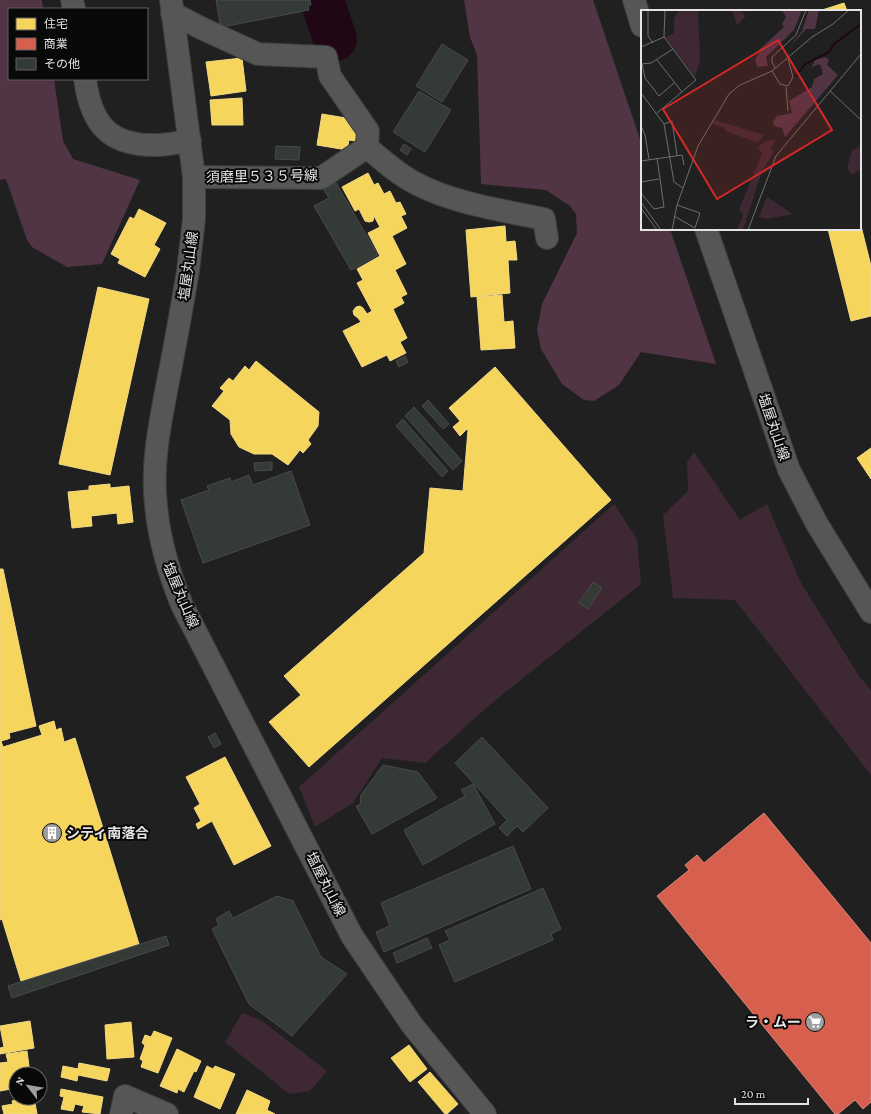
<svg xmlns="http://www.w3.org/2000/svg" width="871" height="1114" font-family="'Crimson Pro','Noto Sans JP',serif">
<style>
.green{fill:#3d2833}
.forest{fill:#513544}
.homes{fill:#f6d55c;stroke:#f1d985}
.shops{fill:#d6604d;stroke:#da877a}
.lines{fill:none;stroke-linecap:round;stroke-linejoin:round}
.river{stroke:#1f0716;stroke-width:44}
.building{fill:#343a36;stroke:#4a4a4a}
.minor-casing{stroke:#3e3d3e;stroke-width:24}
.minor{stroke:#575657;stroke-width:22}
.labels{text-anchor:middle;dominant-baseline:central;stroke-width:4;stroke-linejoin:round;paint-order:stroke}
.street-label{font-size:14px;fill:#e5e3e4;stroke:#0a090a}
.poi-label{font-size:14px;font-weight:bold;fill:#e5e3e4;stroke:#0a090a;text-anchor:start}
.inset-river{fill:none;stroke:#1f0716;stroke-width:2}
.inset-road{fill:none;stroke:#6f6e6e;stroke-width:1}
.view{fill:#d62828;fill-opacity:0.15;stroke:#d62828;stroke-width:2}
.inset-edge{fill:none;stroke:#e5e3e4;stroke-width:2}
</style>
<rect width="100%" height="100%" fill="#212020"/>
<g class="green">
<polygon points="694,452 740,520 767,504 800,581 859,676 871,690 871,775 735,600 673,598 663,515 688,491 687,462"/>
<polygon points="614,504 637,539 641,584 492,703 425,763 382,758 353,803 315,827 299,787"/>
<polygon points="242,1013 261,1020 327,1071 310,1091 289,1094 225,1042"/>
</g>
<g class="forest">
<polygon points="0,0 42,0 43,9 9,9 9,79 54,79 63,141 73,159 140,180 102,264 67,267 32,247 27,240 6,179 0,180"/>
<polygon points="464,0 593,0 642,145 642,229 670,229 716,364 641,352 619,385 594,401 584,400 562,384 541,349 537,330 542,304 577,233 576,214 570,206 546,190 481,184 477,55 470,37"/>
</g>
<g class="homes">
<polygon points="844,3 847,11 819,11"/>
<polygon points="242,58 246,91 211,96 206,62"/>
<polygon points="242,98 243,125 212,125 210,100"/>
<polygon points="322,114 352,119 351,128 357,128 355,141 349,140 347,150 317,145"/>
<polygon points="368,173 374,185 378,183 384,194 390,191 396,203 400,202 406,214 401,216 407,228 392,236 406,264 395,270 407,294 401,297 404,303 393,309 407,338 400,342 406,353 390,361 387,355 362,367 343,331 361,322 358,318 354,315 353,311 356,307 360,306 363,308 367,314 372,311 357,283 363,280 357,269 380,256 368,233 380,227 374,216 373,221 369,222 365,221 359,209 355,211 342,187"/>
<polygon points="139,209 166,223 154,245 160,249 145,277 118,263 120,259 111,254 130,217 134,219"/>
<polygon points="860,222 871,266 871,316 851,321 828,229 860,229"/>
<polygon points="505,226 506,242 515,241 517,260 508,260 510,293 471,297 466,230"/>
<polygon points="98,287 149,299 110,475 59,464"/>
<polygon points="502,295 504,322 513,321 515,348 481,350 477,297"/>
<polygon points="256,361 319,412 318,426 308,440 311,444 303,453 300,450 288,465 272,454 254,454 239,447 231,434 230,420 212,406 224,391 220,388 229,378 233,381 245,366 249,370"/>
<polygon points="495,367 611,500 309,767 269,722 301,695 284,676 424,553 430,488 463,491 468,430 467,429 460,436 453,427 460,421 449,408"/>
<polygon points="871,448 871,479 857,458"/>
<polygon points="110,484 110,488 129,486 133,522 118,524 117,513 91,516 92,526 72,528 68,492 89,490 89,486"/>
<polygon points="0,569 3,569 36,726 9,733 10,738 8,739 1,741 3,747 42,735 39,726 54,721 56,730 61,728 64,742 75,738 139,944 21,981 2,919 0,920"/>
<polygon points="225,757 271,846 234,865 212,821 198,829 196,824 201,821 194,808 200,804 186,777"/>
<polygon points="30,1021 34,1048 0,1054 0,1048 4,1047 0,1026"/>
<polygon points="131,1022 134,1057 107,1059 105,1025"/>
<polygon points="154,1031 172,1038 158,1073 141,1067 143,1061 140,1059 145,1045 142,1043 145,1035 151,1037"/>
<polygon points="409,1045 427,1069 410,1082 391,1058"/>
<polygon points="177,1049 201,1061 196,1072 194,1071 184,1092 178,1089 177,1093 160,1086"/>
<polygon points="27,1051 30,1074 16,1074 16,1088 0,1091 0,1063 8,1062 6,1054"/>
<polygon points="79,1063 110,1069 107,1081 78,1075 77,1081 61,1077 63,1066 78,1069"/>
<polygon points="207,1066 213,1069 215,1066 235,1074 220,1109 194,1097"/>
<polygon points="430,1072 458,1104 447,1114 445,1114 418,1082"/>
<polygon points="61,1089 103,1097 100,1114 82,1112 84,1106 75,1104 73,1111 61,1109 64,1097 60,1096"/>
<polygon points="247,1090 270,1101 267,1110 275,1114 236,1114"/>
<polygon points="26,1098 34,1098 37,1114 4,1114 2,1106 13,1104 12,1101"/>
</g>
<polygon class="shops" points="764,813 871,943 871,1102 863,1109 855,1100 838,1114 835,1114 657,896 689,870 685,865 697,855 704,863"/>
<g class="lines">
<polyline class="river" points="322,0 335,39"/>
</g>
<g class="building">
<polygon points="216,0 310,0 311,5 308,5 309,10 222,27 222,23 220,24"/>
<polygon points="442,44 468,60 442,102 416,86"/>
<polygon points="419,91 451,110 425,152 393,132"/>
<polygon points="404,144 411,149 407,155 400,150"/>
<polygon points="276,146 300,147 299,160 275,159"/>
<polygon points="336,183 378,255 351,270 314,206 329,198 324,190"/>
<polygon points="405,356 408,362 399,367 396,361"/>
<polygon points="428,400 449,424 443,429 422,406"/>
<polygon points="414,407 462,461 453,470 405,416"/>
<polygon points="403,419 448,471 442,477 396,426"/>
<polygon points="272,462 272,470 255,471 254,463"/>
<polygon points="291,471 310,525 203,563 181,500 209,490 207,486 230,478 231,482 249,475 253,485"/>
<polygon points="593,582 602,588 588,609 579,603"/>
<polygon points="215,733 221,744 214,748 208,737"/>
<polygon points="482,737 548,808 523,832 517,826 507,836 499,828 507,820 455,763"/>
<polygon points="383,765 418,772 437,798 372,834 356,806 360,805 361,795"/>
<polygon points="473,784 495,824 423,865 404,830 465,796 461,790"/>
<polygon points="513,846 531,889 384,952 376,932 390,926 381,903"/>
<polygon points="543,888 561,929 551,934 553,940 455,982 439,945 450,940 445,931"/>
<polygon points="277,896 293,901 321,957 347,974 292,1036 249,1004 212,929 219,925 216,919 229,911 233,918"/>
<polygon points="166,936 169,945 12,998 8,986"/>
<polygon points="427,938 432,948 397,963 393,953"/>
</g>
<g class="lines">
<defs>
<g id="minor">
<polyline points="72,0 74,9"/>
<path d="M171,0L194,177V219L188,271C182,306 176,341 169,376C161,419 151,461 156,505C159,540 169,573 182,605L352,936L412,1025L485,1114"/>
<polyline points="634,0 642,26"/>
<polyline points="172,13 201,28 258,54 326,57 330,76 368,131 367,147 321,178 194,177"/>
<path d="M85,79C91,123 108,146 156,145C167,145 179,142 190,141"/>
<path d="M367,147C382,160 399,175 417,184C456,204 501,210 544,219L547,238"/>
<polyline points="706,229 789,470 817,524 871,612"/>
<polyline points="121,1114 125,1096 167,1114"/>
</g>
</defs>
<use href="#minor" class="minor-casing"/>
<use href="#minor" class="minor"/>
</g>
<defs>
<symbol id="building-disc" viewBox="-11 -11 22 22"><circle r="9.5" fill="#a09f9f" stroke="#0a090a"/><path d="M-4-6H4V6H1V3H-1V6H-4ZM-2.5-4.3h1.7v1.8h-1.7ZM.8-4.3h1.7v1.8H.8ZM-2.5-1h1.7V.8h-1.7ZM.8-1h1.7V.8H.8Z" fill="#fff"/></symbol>
<symbol id="supermarket-disc" viewBox="-11 -11 22 22"><circle r="9.5" fill="#a09f9f" stroke="#0a090a"/><path d="M-6-5.5h2.5l.6 2H6L4.5 2H-2.5L-4.4-4H-6ZM-1.5 3.2a1.3 1.3 0 1 0 .1 0ZM3 3.2a1.3 1.3 0 1 0 .1 0Z" fill="#fff"/></symbol>
</defs>
<g fill-rule="evenodd">
<use href="#building-disc" x="41" y="822" width="22" height="22"/>
<use href="#supermarket-disc" x="804" y="1011" width="22" height="22"/>
</g>
<g class="labels">
<g class="street-label">
<text transform="translate(262 176) rotate(-1)">須磨里５３５号線</text>
<text transform="translate(188 266) rotate(-82)">塩屋丸山線</text>
<text transform="translate(774 427) rotate(71)">塩屋丸山線</text>
<text transform="translate(181 595) rotate(67)">塩屋丸山線</text>
<text transform="translate(326 884) rotate(63)">塩屋丸山線</text>
</g>
<g class="poi-label">
<text x="66" y="833">シティ南落合</text>
<text x="801" y="1022" text-anchor="end">ラ・ムー</text>
</g>
</g>
<g transform="translate(641 10)">
<rect width="220" height="220" fill="#212020"/>
<path d="M38,0H57L59,51L54,67L24,27L33,23V9ZM91,0H98L105,6L96,15ZM74,110L123,125L117,133L85,121L82,117L71,114ZM134,130L129,139L133,141L121,161L102,220H96L102,205L98,199L121,144L117,137L125,131ZM220,136V159L211,165L206,158L211,140ZM126,187L152,204L126,209L118,207Z" fill="#3d2833"/>
<path d="M141,0H161L153,20L125,47L127,56L116,57L114,49L119,42L118,40L143,17L141,14L145,7ZM168,0H178L174,19H165L148,38L161,21ZM185,47L188,50L186,55L197,65L144,127L141,118L133,116L132,112L136,106L151,103L148,91L171,77L173,69L182,64L179,54L171,57L174,50Z" fill="#513544"/>
<path class="inset-river" d="M154,67L164,54L188,42L193,34L220,14"/>
<path class="inset-road" d="M7,0V26L12,33M0,37L23,27L24,0M32,39L10,53L1,54L4,68L18,86L33,73M16,50L41,82M134,58L131,52V47L155,25L165,0M131,61L139,74L147,76L152,67L147,49M145,77L147,101M189,81L220,110M0,83L23,114L33,172L42,178M16,103L55,70L23,27M23,114L31,111L36,145M0,116L4,125L8,149M0,151L41,145L43,155M0,172L18,169M0,183L13,199L23,197L16,148M0,192L20,220M0,198L16,220M33,206L54,218L59,203L36,195M31,220L36,195L57,136L88,84L99,75L131,61L171,27L192,14L208,0M107,220L135,146L220,44"/>
<path class="view" d="M137,30L191,120L76,189L22,99Z"/>
<rect width="220" height="220" class="inset-edge"/>
</g>
<rect x="8" y="8" width="140" height="72" fill="#0a090a" stroke="#626061"/>
<rect x="16" y="18" width="20" height="12" fill="#f6d55c" stroke="#626061"/>
<text x="44" y="28" font-size="12" fill="#e5e3e4">住宅</text>
<rect x="16" y="38" width="20" height="12" fill="#d6604d" stroke="#626061"/>
<text x="44" y="48" font-size="12" fill="#e5e3e4">商業</text>
<rect x="16" y="58" width="20" height="12" fill="#343a36" stroke="#626061"/>
<text x="44" y="68" font-size="12" fill="#e5e3e4">その他</text>
<g transform="translate(28 1086) rotate(301)"><circle r="19" fill="#0a090a" stroke="#626061"/>
<path d="M0-3L7 15L0 10L-7 15Z" fill="#a09f9f"/>
<text y="-6" font-size="11" font-weight="bold" text-anchor="middle" fill="#e5e3e4">N</text>
</g>
<path d="M735 1098v6h73v-6" fill="none" stroke="#e5e3e4" stroke-width="2"/>
<text x="741" y="1098" font-size="12" fill="#e5e3e4" stroke="#0a090a" stroke-width="3" paint-order="stroke">20 m</text>
</svg>
